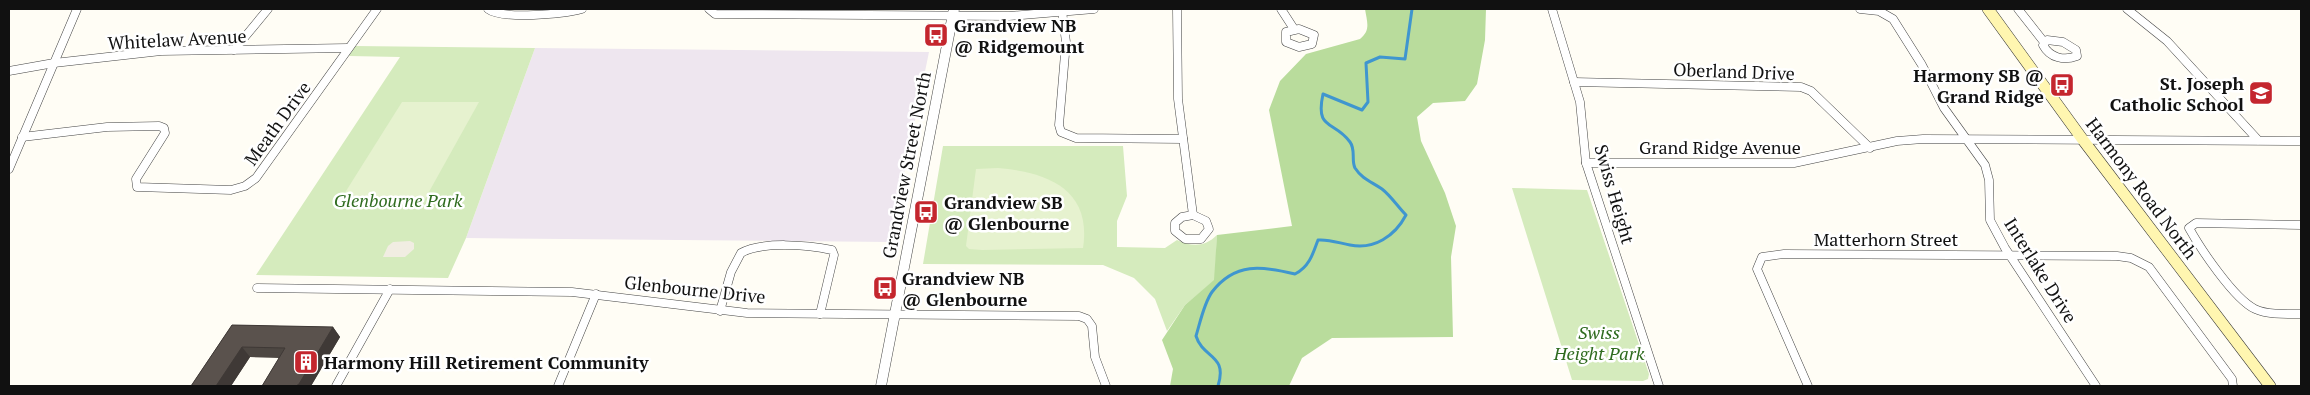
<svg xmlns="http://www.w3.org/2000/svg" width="2310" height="395" font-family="'PT Serif',serif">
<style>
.industrial{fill:#eee6ef}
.green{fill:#d5ebbd}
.forest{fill:#b9dc9c}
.pitch{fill:#e6f2cf}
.plaza{fill:#f1ede2}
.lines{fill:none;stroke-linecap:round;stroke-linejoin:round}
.stream{stroke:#3f96cf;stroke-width:3}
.minor-casing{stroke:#444;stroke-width:9}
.tertiary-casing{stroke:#444;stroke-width:11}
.secondary-casing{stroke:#333;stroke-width:12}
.minor{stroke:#fff;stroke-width:8}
.tertiary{stroke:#fff;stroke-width:10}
.secondary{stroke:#fff6b0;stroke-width:11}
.wall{fill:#4d4742}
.shaded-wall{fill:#3f3936}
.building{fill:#5a524d;stroke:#3f3936}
.labels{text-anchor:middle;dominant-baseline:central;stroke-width:5;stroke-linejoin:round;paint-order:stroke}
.poi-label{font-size:18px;font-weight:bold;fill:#111;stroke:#fff;text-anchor:start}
.street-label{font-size:18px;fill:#111;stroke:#fff}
.park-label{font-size:18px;font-style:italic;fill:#2f6b1f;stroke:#fff}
</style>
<rect width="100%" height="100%" fill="#fffdf5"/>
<polygon class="industrial" points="535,48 929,52 890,242 466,238"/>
<g class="green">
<polygon points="355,46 535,48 466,238 448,278 256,275 400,57 349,56"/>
<path d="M943,146H1123L1127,196L1117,221V247L1165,248L1177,240C1192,247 1205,247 1217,235L1215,280L1185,305L1167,331L1155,299L1134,278L1103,265L923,264Z"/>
<polygon points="1512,188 1587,190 1649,374 1648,379 1643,381 1572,380"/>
</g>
<path class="forest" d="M1365,9H1486L1485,40L1477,84L1465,101L1433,103L1417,117L1421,141L1445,193L1456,226L1451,257L1453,337L1332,338L1302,358L1289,386H1170L1173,369L1162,340L1185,305L1214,280L1217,235L1292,226L1269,110L1280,81L1306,54L1360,39C1371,30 1367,22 1365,9Z"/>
<g class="pitch">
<polygon points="402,102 479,102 425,199 341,199"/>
<path d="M998,168C1047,172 1092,189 1083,248L982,250L969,249L966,246L976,169Z"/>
</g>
<polygon class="plaza" points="410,241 414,243 414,249 405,257 383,257 388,246 393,242"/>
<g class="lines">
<path class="stream" d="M1218,386C1228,354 1203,359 1196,336C1200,323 1204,303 1212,292C1235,262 1262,266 1295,274C1309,267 1313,254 1318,240C1329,239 1339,243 1350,245C1374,250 1395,236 1406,215C1398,207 1391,196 1382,189C1372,182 1362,179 1355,168C1351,160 1356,150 1350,142C1334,120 1315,131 1323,94L1362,110L1368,102L1366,63L1380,57L1405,59L1412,9"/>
<defs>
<g id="minor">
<path d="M488,9C502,20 564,14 582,9"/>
<polyline points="709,9 715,14 1009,16 1094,9"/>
<polyline points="1177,9 1178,99 1193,215"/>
<polyline points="1281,9 1294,29"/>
<polyline points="1552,9 1580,102 1586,163 1659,386"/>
<polyline points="1860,9 1879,11 1893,19 1922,65 1944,108 1985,165 1989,180 1990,220 2005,248 2096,386"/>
<polyline points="2018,9 2044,42"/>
<polyline points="2127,9 2167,41 2258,140"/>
<polyline points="1062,11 1066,42 1059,125 1061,132 1076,138 1183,139"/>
<polygon points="1299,29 1314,35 1312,44 1299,47 1286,42 1286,32"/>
<path d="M2047,40L2063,42L2076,50L2077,56C2064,61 2050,58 2043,45Z"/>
<polyline points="234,50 268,9"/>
<polyline points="9,71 54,63 161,51 348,48"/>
<polyline points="1574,82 1801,87 1811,91 1870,148"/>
<polyline points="22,137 107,127 159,126 164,128 165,133 136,179 137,187 231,190 245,186 256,178 377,9"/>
<polyline points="1586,163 1794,163 1897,141 1923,139 2301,141"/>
<polyline points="9,169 77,9"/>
<polygon points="1193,215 1206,221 1209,229 1201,239 1185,239 1175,231 1175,223 1182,217"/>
<path d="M2301,225L2196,223L2189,228C2200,248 2234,299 2255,309C2268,315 2287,314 2301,314"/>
<polyline points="257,288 572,292 747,313 1079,316 1087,319 1092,326 1095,357 1106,386"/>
<path d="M720,311L731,272L741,253C762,241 808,245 832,250L834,255L820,314"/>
<polyline points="336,386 390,289"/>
<polyline points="558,386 596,294"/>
<polyline points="1808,386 1757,269 1762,257 1784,254 2117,256 2131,258 2149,267 2232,379 2233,386"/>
</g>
<polyline id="tertiary" points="881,386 954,9"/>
<polyline id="secondary" points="1988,9 2083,140 2270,386"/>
</defs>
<use href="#minor" class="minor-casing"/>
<use href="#tertiary" class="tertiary-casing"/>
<use href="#secondary" class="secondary-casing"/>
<use href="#minor" class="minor"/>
<use href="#tertiary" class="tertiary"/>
<use href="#secondary" class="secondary"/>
</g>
<polygon class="wall" points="232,325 333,327 340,337 311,386 262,386 279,358 250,357 231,386 191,386"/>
<g class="shaded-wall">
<polygon points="333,327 340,337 311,386 296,386"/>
<polygon points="242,347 250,357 231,386 216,386"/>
</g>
<polygon class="building" points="232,325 333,327 299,384 296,386 262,386 285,348 242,347 216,386 191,386"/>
<defs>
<symbol id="bus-square" viewBox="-11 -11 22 22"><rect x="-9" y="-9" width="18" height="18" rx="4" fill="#c4262e" stroke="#fff"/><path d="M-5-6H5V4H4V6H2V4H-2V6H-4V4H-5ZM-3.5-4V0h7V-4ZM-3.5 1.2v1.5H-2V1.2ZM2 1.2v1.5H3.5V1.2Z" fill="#fff"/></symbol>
<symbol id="school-square" viewBox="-11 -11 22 22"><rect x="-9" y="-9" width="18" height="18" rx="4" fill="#c4262e" stroke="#fff"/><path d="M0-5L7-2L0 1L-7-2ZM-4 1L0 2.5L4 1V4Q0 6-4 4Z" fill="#fff"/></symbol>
<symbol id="building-square" viewBox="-11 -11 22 22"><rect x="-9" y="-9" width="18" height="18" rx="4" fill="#c4262e" stroke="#fff"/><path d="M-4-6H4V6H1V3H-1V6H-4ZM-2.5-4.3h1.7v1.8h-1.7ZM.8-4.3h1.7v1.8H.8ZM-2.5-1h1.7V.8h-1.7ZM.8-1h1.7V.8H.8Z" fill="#fff"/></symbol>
</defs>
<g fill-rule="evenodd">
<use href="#bus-square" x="922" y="21" width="28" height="28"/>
<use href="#bus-square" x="2048" y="71" width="28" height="28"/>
<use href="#school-square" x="2247" y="79" width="28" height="28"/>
<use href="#bus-square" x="912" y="198" width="28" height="28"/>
<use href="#bus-square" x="871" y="274" width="28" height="28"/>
<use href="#building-square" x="292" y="348" width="28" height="28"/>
</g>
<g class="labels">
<g class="poi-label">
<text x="954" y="25">Grandview NB<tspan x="954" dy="21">@ Ridgemount</tspan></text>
<text x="2044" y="75" text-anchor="end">Harmony SB @<tspan x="2044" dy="21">Grand Ridge</tspan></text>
<text x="2244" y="83" text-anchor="end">St. Joseph<tspan x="2244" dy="21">Catholic School</tspan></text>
<text x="944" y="202">Grandview SB<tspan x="944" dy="21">@ Glenbourne</tspan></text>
<text x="902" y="278">Grandview NB<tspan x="902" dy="21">@ Glenbourne</tspan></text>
<text x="324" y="362">Harmony Hill Retirement Community</text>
</g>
<g class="street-label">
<text transform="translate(177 39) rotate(-3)">Whitelaw Avenue</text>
<text transform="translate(1734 71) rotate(2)">Oberland Drive</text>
<text transform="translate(277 123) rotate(-54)">Meath Drive</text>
<text x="1720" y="147">Grand Ridge Avenue</text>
<text transform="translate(906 165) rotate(-79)">Grandview Street North</text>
<text transform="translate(2142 188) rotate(53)">Harmony Road North</text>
<text transform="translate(1615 194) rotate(74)">Swiss Height</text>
<text x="1886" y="239">Matterhorn Street</text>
<text transform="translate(2041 270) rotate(58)">Interlake Drive</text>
<text transform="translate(695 289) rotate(6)">Glenbourne Drive</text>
</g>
<g class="park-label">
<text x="398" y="200">Glenbourne Park</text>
<text x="1599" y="332">Swiss<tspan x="1599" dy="21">Height Park</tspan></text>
</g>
</g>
<rect width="2310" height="395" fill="none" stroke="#111111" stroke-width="20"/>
</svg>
